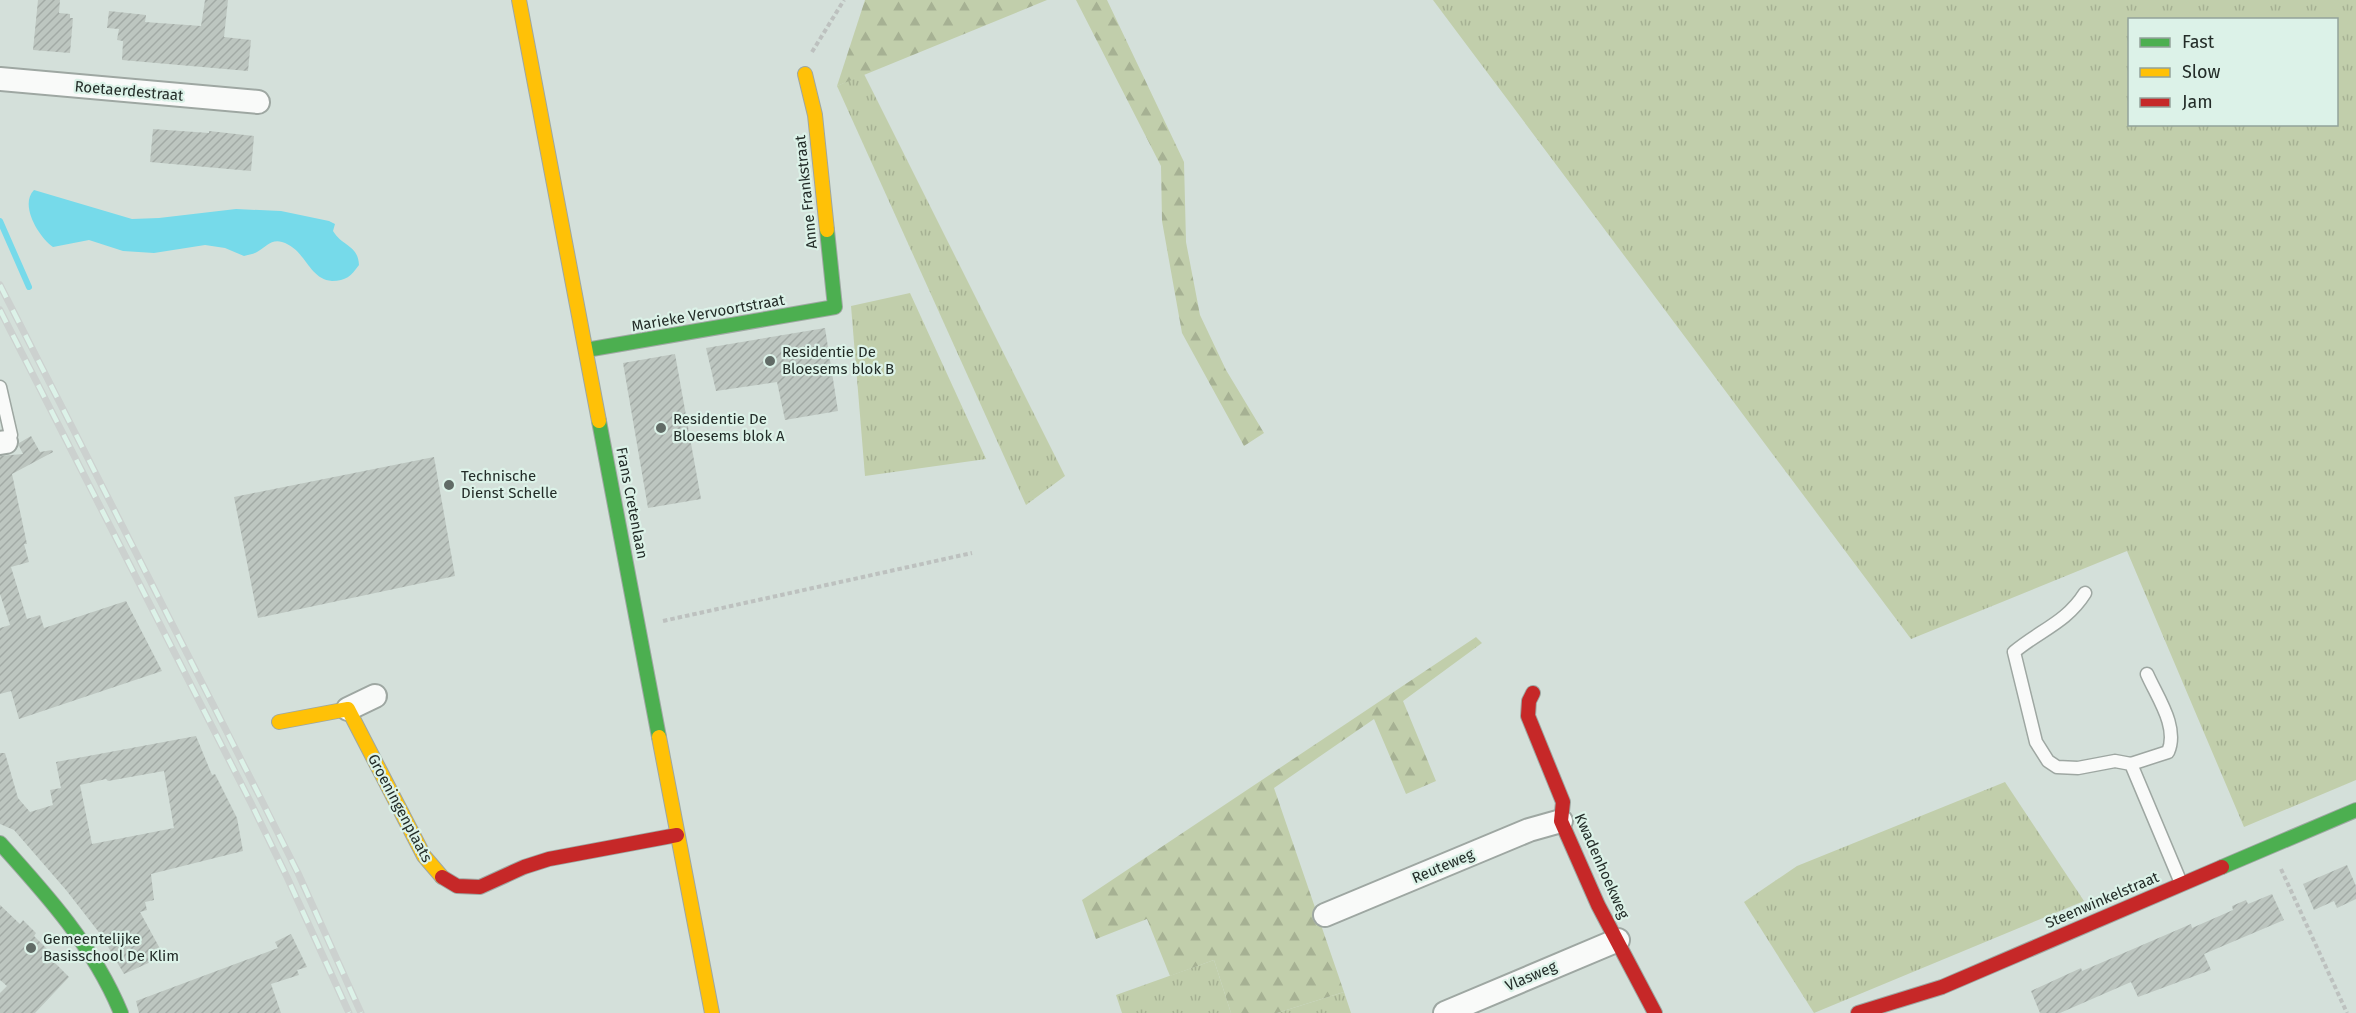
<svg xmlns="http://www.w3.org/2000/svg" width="2356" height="1013" font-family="'Fira Sans',sans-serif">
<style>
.grass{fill:url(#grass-tufts);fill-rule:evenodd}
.forest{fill:url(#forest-firs)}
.water{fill:#76daea}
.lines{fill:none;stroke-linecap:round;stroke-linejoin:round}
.stream{stroke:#76daea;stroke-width:6}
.building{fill:url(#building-hatch);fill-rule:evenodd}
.lane-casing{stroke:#9ea7a2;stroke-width:15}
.street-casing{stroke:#9ea7a2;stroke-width:26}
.fast-casing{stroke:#9ea7a2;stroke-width:16}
.slow-casing{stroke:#9ea7a2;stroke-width:16}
.jam-casing{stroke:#9ea7a2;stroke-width:16}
.path{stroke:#bdc1bf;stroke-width:4;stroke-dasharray:4.5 3;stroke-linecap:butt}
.lane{stroke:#f9faf9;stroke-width:12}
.street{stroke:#f9faf9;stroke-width:22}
.fast{stroke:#4caf50;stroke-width:14}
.slow{stroke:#ffc107;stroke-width:14}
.jam{stroke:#c62828;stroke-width:14}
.rail-casing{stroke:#ccd1cf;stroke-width:7}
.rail{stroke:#dcf2e8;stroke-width:4.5;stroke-dasharray:14;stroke-linecap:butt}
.poi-dot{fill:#616b66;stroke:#dcf2e8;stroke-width:2}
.labels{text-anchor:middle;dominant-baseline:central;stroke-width:4.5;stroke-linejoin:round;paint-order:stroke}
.street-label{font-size:15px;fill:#232c28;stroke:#dcf2e8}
.poi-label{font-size:15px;fill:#232c28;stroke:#dcf2e8;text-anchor:start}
</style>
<defs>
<pattern id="grass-tufts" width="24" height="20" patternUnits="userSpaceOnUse" patternTransform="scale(1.5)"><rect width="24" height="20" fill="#c1ceab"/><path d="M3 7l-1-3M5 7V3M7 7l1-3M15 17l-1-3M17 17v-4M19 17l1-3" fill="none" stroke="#a6b193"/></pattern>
<pattern id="forest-firs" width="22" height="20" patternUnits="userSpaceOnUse" patternTransform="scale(1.5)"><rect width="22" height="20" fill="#c1ceab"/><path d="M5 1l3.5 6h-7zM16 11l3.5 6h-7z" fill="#a6b193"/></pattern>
<pattern id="building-hatch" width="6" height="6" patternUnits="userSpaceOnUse" patternTransform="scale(1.5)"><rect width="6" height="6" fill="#bdc6c0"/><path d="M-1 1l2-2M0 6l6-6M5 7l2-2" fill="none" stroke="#a2aaa5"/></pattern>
</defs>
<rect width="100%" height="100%" fill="#d4e0da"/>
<g class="grass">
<path d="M1433,0H2356V780L2244,827L2127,551L1911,639ZM2130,20H2336V124H2130Z"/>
<polygon points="864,74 1065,476 1026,505 837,86"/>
<polygon points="910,293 986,459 865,476 851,306"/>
<polygon points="2005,782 2084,901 1814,1013 1744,902 1797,866"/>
<polygon points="1214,960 1231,1013 1122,1013 1116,995"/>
<polygon points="1344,992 1351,1013 1277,1013"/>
</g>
<g class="forest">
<polygon points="865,0 1047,0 837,86"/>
<polygon points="1076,0 1107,0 1184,162 1186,242 1200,315 1226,370 1264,433 1244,446 1182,333 1162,221 1161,166"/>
<polygon points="1476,637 1482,643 1403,701 1436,781 1406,794 1374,719 1274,788 1344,992 1277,1013 1231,1013 1214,960 1170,976 1147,919 1096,939 1082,900"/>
</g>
<path class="water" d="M34,190L132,219L159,218L236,209L281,211L329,221L335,224L333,231C343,247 358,245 359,265C351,276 346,281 332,281C308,279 306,249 282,242C271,239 266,247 257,252C253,254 248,255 244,256L225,248L205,245L154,253L123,251L89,240L53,247C39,237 19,205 34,190Z"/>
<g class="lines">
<polyline class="stream" points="0,221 29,287"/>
</g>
<g class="building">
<polygon points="38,0 60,0 59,13 70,14 70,18 73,18 70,53 33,50"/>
<polygon points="205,0 228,0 224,37 251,40 248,71 122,60 123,41 117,40 119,29 107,28 109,11 146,15 145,22 201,26"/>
<polygon points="153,129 209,133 209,131 254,136 251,171 150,162"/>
<polygon points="825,328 838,411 785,420 777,382 716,391 706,348"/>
<polygon points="675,354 701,499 648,508 623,363"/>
<polygon points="31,436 40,452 52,450 53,452 12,474 27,544 24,544 29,562 11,567 27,619 40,615 44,628 126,601 162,671 19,719 11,691 0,694 0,628 10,625 0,594 0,456 23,454 19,446 19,443"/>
<polygon points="434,457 455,576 258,618 234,497"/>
<path d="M196,736L212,775L215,774L237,818L243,851L151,874L154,900L145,902L147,910L140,912L164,956L124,974L101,935L66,890L14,830L0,824V753H5L18,798L30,812L53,805L50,790L61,788L56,762ZM164,771L174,828L92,844L80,785L106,779L108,781Z"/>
<polygon points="2347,865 2356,886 2356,899 2337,908 2334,901 2314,910 2303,884"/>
<polygon points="2272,894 2284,920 2204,954 2211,970 2138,997 2131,982 2060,1013 2040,1013 2031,991 2081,968 2082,971 2191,924 2192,928 2233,910 2232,906 2246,900 2248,904"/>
<polygon points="0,905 20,924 23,920 36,933 34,936 52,954 49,957 69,977 35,1013 0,1013 0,993 7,986 0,980"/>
<polygon points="291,934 307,967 297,970 299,975 271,984 281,1013 139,1013 136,1001 278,948 275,942"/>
</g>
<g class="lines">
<defs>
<g id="lane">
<polyline points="0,387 11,435 6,442"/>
<path d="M2085,593C2066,623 2040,630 2014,652L2036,742L2048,761L2057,767L2078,768L2115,761L2131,764L2181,883"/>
<path d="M2131,764L2168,752C2179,727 2157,697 2147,674"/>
</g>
<g id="street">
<polyline points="0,79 258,102"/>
<polyline points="0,443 6,442"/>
<polyline points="348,709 375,696"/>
<polyline points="1325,915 1529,830 1561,821"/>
<polyline points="1445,1013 1618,940"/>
</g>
<g id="fast">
<polyline points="586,350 835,307 827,230"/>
<polyline points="599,421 659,737"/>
<path d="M0,843C47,895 94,947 121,1013"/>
<polyline points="2222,867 2356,810"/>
</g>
<g id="slow">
<polyline points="519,0 599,421"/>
<polyline points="805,74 815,115 827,230"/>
<polyline points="279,722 348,709 424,856 442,877"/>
<polyline points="659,737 712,1013"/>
</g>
<g id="jam">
<polyline points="1533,693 1529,701 1528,716 1563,802 1561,821 1598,905 1655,1013"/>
<polyline points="442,877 457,886 480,887 524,867 549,859 677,835"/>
<polyline points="1858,1013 1942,987 2222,867"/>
</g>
</defs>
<use href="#lane" class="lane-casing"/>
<use href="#street" class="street-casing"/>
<use href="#fast" class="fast-casing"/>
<use href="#slow" class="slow-casing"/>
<use href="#jam" class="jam-casing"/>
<g class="path">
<polyline points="812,52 844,0"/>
<polyline points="663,621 972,553"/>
<polyline points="2281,869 2347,1013"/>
</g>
<use href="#lane" class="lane"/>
<use href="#street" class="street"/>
<use href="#fast" class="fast"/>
<use href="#slow" class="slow"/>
<use href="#jam" class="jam"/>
<defs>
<g id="rail">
<polyline points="0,285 261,799 298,873 361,1013"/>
<polyline points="0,310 251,803 287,877 349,1013"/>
</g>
</defs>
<use href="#rail" class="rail-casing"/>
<use href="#rail" class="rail"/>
</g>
<g class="poi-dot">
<circle cx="770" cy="361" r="6"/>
<circle cx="661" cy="428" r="6"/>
<circle cx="449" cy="485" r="6"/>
<circle cx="31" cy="948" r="6"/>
</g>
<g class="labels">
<g class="street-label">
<text transform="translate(129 91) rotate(5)">Roetaerdestraat</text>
<text transform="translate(806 192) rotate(-96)">Anne Frankstraat</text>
<text transform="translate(708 313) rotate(-10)">Marieke Vervoortstraat</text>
<text transform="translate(632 503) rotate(79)">Frans Cretenlaan</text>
<text transform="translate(400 808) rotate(62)">Groeningenplaats</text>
<text transform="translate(1443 866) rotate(-23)">Reuteweg</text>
<text transform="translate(1602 866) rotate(66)">Kwadenhoekweg</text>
<text transform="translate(2102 900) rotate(-23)">Steenwinkelstraat</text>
<text transform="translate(1531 976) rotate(-23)">Vlasweg</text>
</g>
<g class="poi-label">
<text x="782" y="352">Residentie De<tspan x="782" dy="17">Bloesems blok B</tspan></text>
<text x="673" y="419">Residentie De<tspan x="673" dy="17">Bloesems blok A</tspan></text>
<text x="461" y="476">Technische<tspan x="461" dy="17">Dienst Schelle</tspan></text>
<text x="43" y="939">Gemeentelijke<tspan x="43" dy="17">Basisschool De Klim</tspan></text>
</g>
</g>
<rect x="2128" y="18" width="210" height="108" fill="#dcf2e8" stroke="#92a39b" stroke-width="1.5"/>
<rect x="2140" y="38" width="30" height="9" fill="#4caf50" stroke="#92a39b" stroke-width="1.5"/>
<text x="2182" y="48" font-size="18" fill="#232c28">Fast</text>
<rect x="2140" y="68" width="30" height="9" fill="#ffc107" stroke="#92a39b" stroke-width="1.5"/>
<text x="2182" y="78" font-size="18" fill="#232c28">Slow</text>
<rect x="2140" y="98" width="30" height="9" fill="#c62828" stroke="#92a39b" stroke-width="1.5"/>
<text x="2182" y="108" font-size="18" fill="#232c28">Jam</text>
</svg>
